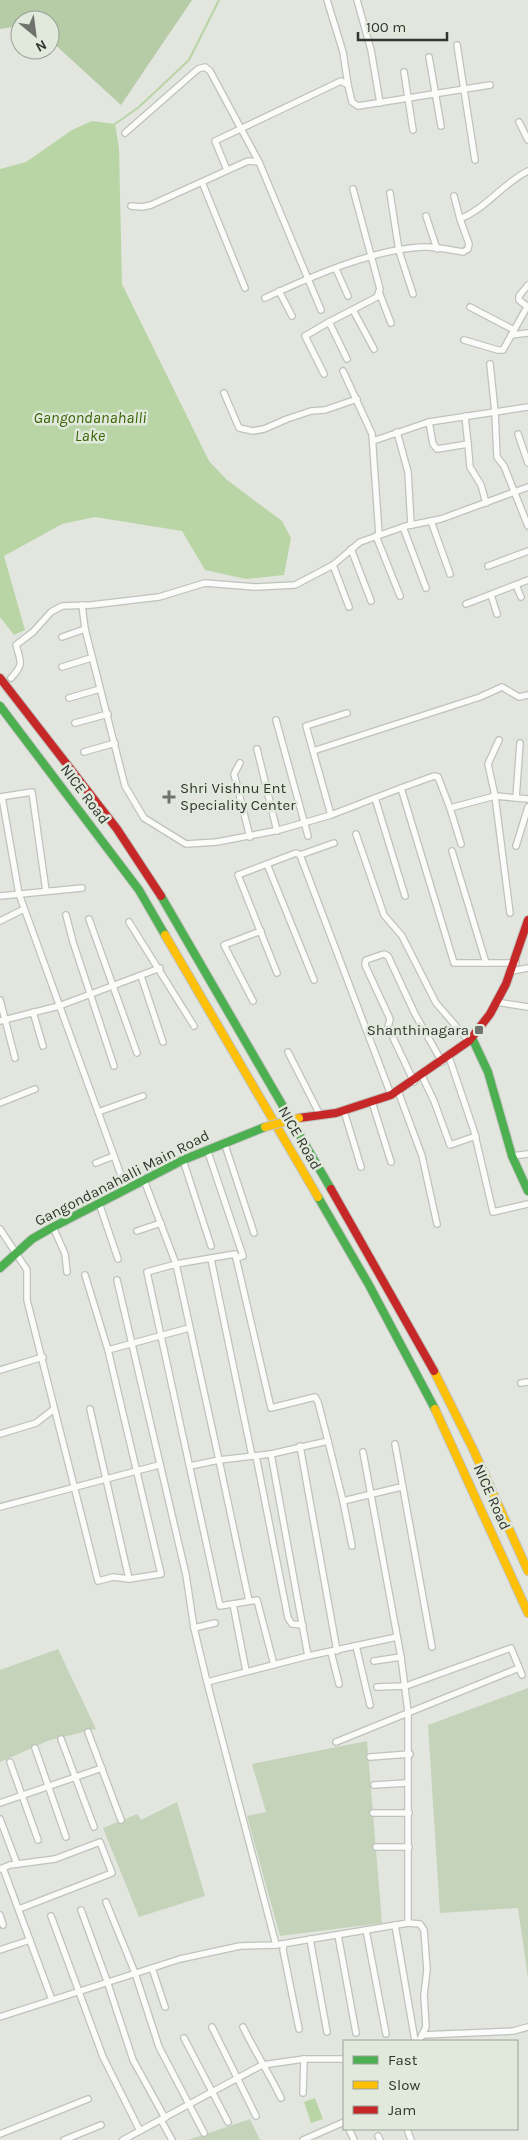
<svg xmlns="http://www.w3.org/2000/svg" width="528" height="2140" font-family="Karla,sans-serif">
<style>
.green{fill:#c4d3ba}
.forest{fill:#b5cca6}
.water{fill:#b9d5a6}
.lines{fill:none;stroke-linecap:round;stroke-linejoin:round}
.stream{stroke:#b9d5a6;stroke-width:2}
.street-casing{stroke:#bfc2bd;stroke-width:8}
.fast-casing{stroke:#bfc2bd;stroke-width:10}
.slow-casing{stroke:#bfc2bd;stroke-width:10}
.jam-casing{stroke:#bfc2bd;stroke-width:10}
.street{stroke:#fbfbfa;stroke-width:5.5}
.fast{stroke:#4caf50;stroke-width:8}
.slow{stroke:#ffc107;stroke-width:8}
.jam{stroke:#c62828;stroke-width:8}
.slow-bridge-casing{stroke:#bfc2bd;stroke-width:10;stroke-linecap:butt}
.slow-bridge{stroke:#ffc107;stroke-width:8}
.poi-dot{fill:#70736d;stroke:#e1e9dc;stroke-width:2}
.labels{text-anchor:middle;dominant-baseline:central;stroke-width:5;stroke-linejoin:round;paint-order:stroke}
.poi-label{font-size:15px;fill:#323530;stroke:#e1e9dc;text-anchor:start}
.street-label{font-size:15px;fill:#323530;stroke:#e1e9dc}
.water-label{font-size:16px;font-style:italic;fill:#386504;stroke:#e1e9dc}
</style>
<rect width="100%" height="100%" fill="#e2e6df"/>
<g class="green">
<polygon points="58,1649 96,1729 50,1740 0,1762 0,1670"/>
<polygon points="528,1688 528,1978 518,1908 440,1913 428,1725"/>
<polygon points="367,1741 382,1923 280,1936 247,1816 266,1812 252,1764"/>
<polygon points="177,1802 205,1896 139,1917 103,1828 137,1814 141,1820"/>
<polygon points="250,2119 260,2140 188,2140"/>
</g>
<polygon class="forest" points="0,0 192,0 121,105 50,40 50,20 20,20 20,26 0,29"/>
<g class="water">
<polygon points="92,121 115,124 119,148 122,284 209,461 227,480 282,521 291,538 284,575 246,579 205,570 182,531 95,517 62,524 4,556 25,630 14,635 0,617 0,169 26,162 72,130"/>
<polygon points="315,2098 323,2119 311,2123 304,2102"/>
</g>
<g class="lines">
<polyline class="stream" points="115,124 139,107 189,60 219,0"/>
<defs>
<g id="street">
<polyline points="327,0 343,52 348,85"/>
<polyline points="357,0 371,50 380,103"/>
<polyline points="457,45 475,160"/>
<polyline points="429,57 441,126"/>
<polyline points="404,72 413,130"/>
<polyline points="519,122 528,140"/>
<polyline points="125,133 198,69 205,67 210,71 259,162"/>
<polyline points="227,170 215,141 341,81 348,85 352,102 358,106 490,85"/>
<polyline points="202,182 245,288"/>
<polyline points="390,193 399,251 413,294"/>
<polyline points="454,196 460,219"/>
<polyline points="131,206 142,207 151,205 248,161 259,162 321,310"/>
<polyline points="426,216 437,249"/>
<polyline points="336,269 348,296"/>
<polyline points="528,285 519,296 519,300 528,307"/>
<polyline points="279,291 292,316"/>
<polyline points="379,292 391,323"/>
<path d="M265,298C310,277 376,248 425,247C438,247 451,250 463,252L468,249L469,244L460,219C487,208 503,183 528,171"/>
<polyline points="470,307 514,330"/>
<polyline points="353,310 374,349"/>
<polyline points="511,335 528,333"/>
<polyline points="464,340 498,350 503,350 527,307"/>
<polyline points="347,359 329,322 377,297 380,289 353,189"/>
<polyline points="343,371 372,434 379,535"/>
<polyline points="324,374 305,336 329,322"/>
<polyline points="224,393 239,428 253,431 264,429 287,419 311,411 325,410 357,399"/>
<polyline points="528,407 495,412 497,457 504,466 528,526"/>
<polyline points="429,422 433,444 437,449 468,444 465,416"/>
<polyline points="397,432 408,472 411,525"/>
<polyline points="518,434 528,463"/>
<polyline points="373,441 429,422 495,412 490,364"/>
<polyline points="468,444 470,467 481,485 486,503"/>
<polyline points="431,521 450,574"/>
<polyline points="403,527 426,588"/>
<polyline points="376,536 400,596"/>
<polyline points="351,549 371,601"/>
<polyline points="333,565 349,607"/>
<polyline points="488,566 528,551"/>
<polyline points="516,585 521,597"/>
<polyline points="491,595 497,614"/>
<polyline points="466,604 528,580"/>
<polyline points="82,605 85,629"/>
<polyline points="62,637 85,629 125,786 144,818 186,844 217,842 279,830 331,815 401,788 454,963 486,963"/>
<polyline points="62,667 91,658"/>
<path d="M11,678C24,664 21,663 16,645L33,632L51,612L62,606L91,605L159,597L205,583L255,587L295,585L333,565L360,542L406,526L441,519L528,487"/>
<polyline points="69,698 100,689"/>
<polyline points="276,720 308,836"/>
<polyline points="75,723 108,714"/>
<polyline points="499,740 488,764 495,796 510,913"/>
<polyline points="257,749 277,831"/>
<polyline points="313,751 306,726 347,713"/>
<polyline points="84,752 115,743"/>
<polyline points="240,763 234,774 250,837"/>
<polyline points="401,788 434,776 438,777 450,808"/>
<polyline points="0,797 32,792 46,891"/>
<polyline points="2,797 19,894 126,1189"/>
<polyline points="375,798 405,896"/>
<polyline points="516,798 520,743"/>
<polyline points="331,815 313,751 480,697 502,687 519,697 528,695"/>
<polyline points="356,834 384,915 402,936 436,1003 469,1041"/>
<polyline points="461,844 450,808 495,796 528,799"/>
<polyline points="516,846 528,807"/>
<polyline points="452,851 486,963 516,963"/>
<polyline points="300,855 334,843"/>
<polyline points="267,864 314,980"/>
<polyline points="0,896 82,888"/>
<polyline points="66,915 73,942 114,1066"/>
<polyline points="89,919 137,1053"/>
<polyline points="0,921 24,909"/>
<polyline points="129,922 194,1026"/>
<polyline points="512,971 528,968"/>
<polyline points="277,973 238,875 296,853 300,855 391,1095"/>
<polyline points="141,976 163,1042"/>
<polyline points="0,1000 15,1058"/>
<polyline points="253,1001 224,945 261,931"/>
<polyline points="496,1002 528,1007"/>
<polyline points="33,1012 43,1046"/>
<polyline points="0,1021 59,1006 160,968"/>
<polyline points="288,1052 320,1115"/>
<polyline points="449,1057 474,1131 493,1212 528,1204"/>
<polyline points="422,1076 434,1101 450,1145 476,1136"/>
<polyline points="414,1082 388,1027 390,1019 365,965 366,960 384,954 388,956 415,1014 442,1062"/>
<polyline points="398,1091 422,1156 437,1224"/>
<polyline points="372,1102 391,1162"/>
<polyline points="0,1103 35,1089"/>
<polyline points="344,1111 361,1167"/>
<polyline points="98,1112 143,1096"/>
<polyline points="224,1142 254,1233"/>
<polyline points="207,1149 243,1256 236,1258 271,1408 315,1397 318,1402 328,1441"/>
<polyline points="512,1156 528,1154"/>
<polyline points="183,1160 211,1246"/>
<polyline points="96,1163 114,1156"/>
<polyline points="144,1180 176,1264 235,1254 236,1258"/>
<polyline points="99,1203 118,1259"/>
<polyline points="53,1227 65,1254 67,1272"/>
<polyline points="0,1229 27,1270 27,1300 98,1581 113,1577 129,1579"/>
<polyline points="137,1231 161,1223"/>
<polyline points="211,1259 252,1456"/>
<polyline points="85,1275 108,1350"/>
<polyline points="117,1280 186,1575 194,1628 207,1682 276,1945"/>
<polyline points="0,1370 43,1357"/>
<polyline points="521,1383 528,1382"/>
<polyline points="90,1409 129,1579 161,1574 108,1350 189,1328"/>
<polyline points="0,1434 36,1423 54,1409"/>
<polyline points="395,1444 432,1647"/>
<polyline points="300,1446 337,1651"/>
<polyline points="363,1452 401,1657 408,1712 408,1923"/>
<polyline points="271,1454 219,1460 176,1264 147,1272 220,1606 257,1600 274,1665"/>
<polyline points="256,1456 288,1618 292,1624 303,1625"/>
<polyline points="190,1466 219,1460 249,1601"/>
<polyline points="343,1501 401,1487"/>
<polyline points="0,1507 159,1465"/>
<polyline points="233,1604 246,1671"/>
<polyline points="194,1628 215,1623"/>
<polyline points="356,1646 370,1705"/>
<polyline points="331,1652 339,1684"/>
<polyline points="308,1656 271,1454 328,1441 343,1501 352,1546"/>
<polyline points="374,1661 401,1657"/>
<polyline points="207,1682 308,1656 397,1637"/>
<polyline points="377,1687 406,1686 511,1648 522,1675"/>
<polyline points="88,1732 121,1820"/>
<polyline points="61,1739 94,1827"/>
<polyline points="336,1742 519,1668"/>
<polyline points="35,1748 66,1837"/>
<polyline points="370,1757 410,1754"/>
<polyline points="10,1762 38,1840"/>
<polyline points="374,1785 407,1783"/>
<polyline points="0,1803 102,1768"/>
<polyline points="373,1813 409,1813"/>
<polyline points="0,1819 17,1864"/>
<polyline points="376,1847 409,1847"/>
<polyline points="3,1868 52,2000"/>
<polyline points="0,1869 10,1865 55,1859 100,1842 112,1873 19,1909"/>
<polyline points="106,1902 135,1973 159,2047 204,2133"/>
<polyline points="81,1910 107,1981 133,2060 165,2118"/>
<polyline points="0,1915 3,1925"/>
<polyline points="51,1916 103,2057 140,2131"/>
<polyline points="395,1925 415,2041"/>
<polyline points="366,1930 386,2034"/>
<polyline points="338,1935 356,2033"/>
<polyline points="310,1939 327,2032"/>
<polyline points="284,1944 283,1950 299,2029"/>
<polyline points="0,1950 30,1940"/>
<polyline points="152,1968 165,2007"/>
<polyline points="0,2017 180,1959 240,1946 276,1945 408,1923 420,1924 424,1930 427,1970 424,1995 426,2027 419,2041"/>
<polyline points="212,2027 256,2116"/>
<path d="M243,2027C255,2052 269,2073 281,2098"/>
<polyline points="422,2035 513,2031 528,2027"/>
<polyline points="184,2038 228,2122"/>
<polyline points="303,2093 304,2059"/>
<polyline points="161,2120 172,2140"/>
<polyline points="349,2129 354,2140"/>
<polyline points="407,2129 411,2140"/>
<polyline points="0,2134 88,2099"/>
<polyline points="378,2136 380,2140"/>
<polyline points="64,2140 101,2125"/>
<polyline points="123,2140 262,2065 304,2059 344,2059"/>
<polyline points="303,2140 344,2122"/>
</g>
<g id="fast">
<polyline points="0,706 139,890 165,935"/>
<polyline points="161,896 331,1189"/>
<polyline points="472,1038 488,1072 512,1156 528,1191"/>
<polyline points="318,1197 369,1285 435,1409"/>
<polyline points="0,1268 32,1239 53,1227 183,1160 265,1127"/>
</g>
<g id="slow">
<polyline points="165,935 318,1197"/>
<polyline points="434,1371 473,1449 528,1571"/>
<polyline points="435,1409 528,1613"/>
</g>
<g id="jam">
<polyline points="0,678 117,829 161,896"/>
<polyline points="299,1118 336,1113 391,1095 469,1041 490,1014 506,984 528,920"/>
<polyline points="331,1189 434,1371"/>
</g>
</defs>
<use href="#street" class="street-casing"/>
<use href="#fast" class="fast-casing"/>
<use href="#slow" class="slow-casing"/>
<use href="#jam" class="jam-casing"/>
<use href="#street" class="street"/>
<use href="#fast" class="fast"/>
<use href="#slow" class="slow"/>
<use href="#jam" class="jam"/>
<defs>
<polyline id="slow-bridge" points="265,1127 299,1118"/>
</defs>
<use href="#slow-bridge" class="slow-bridge-casing"/>
<use href="#slow-bridge" class="slow-bridge"/>
</g>
<g class="poi-dot">
<path d="M166.5 789.5h5v5h5v5h-5v5h-5v-5h-5v-5h5z"/>
<rect x="474" y="1025" width="10" height="10" rx="2.5"/>
</g>
<g class="labels">
<g class="poi-label">
<text x="180" y="788">Shri Vishnu Ent<tspan x="180" dy="17">Speciality Center</tspan></text>
<text x="469" y="1030" text-anchor="end">Shanthinagara</text>
</g>
<g class="street-label">
<text transform="translate(85 794) rotate(53)">NICE Road</text>
<text transform="translate(300 1138) rotate(60)">NICE Road</text>
<text transform="translate(122 1178) rotate(-27)">Gangondanahalli Main Road</text>
<text transform="translate(492 1497) rotate(66)">NICE Road</text>
</g>
<g class="water-label">
<text x="90" y="417">Gangondanahalli<tspan x="90" dy="18">Lake</tspan></text>
</g>
</g>
<rect x="343" y="2040" width="175" height="90" fill="#e1e9dc" stroke="#9ba197"/>
<rect x="353" y="2056" width="25" height="8" fill="#4caf50" stroke="#9ba197"/>
<text x="388" y="2065" font-size="15" fill="#323530">Fast</text>
<rect x="353" y="2081" width="25" height="8" fill="#ffc107" stroke="#9ba197"/>
<text x="388" y="2090" font-size="15" fill="#323530">Slow</text>
<rect x="353" y="2106" width="25" height="8" fill="#c62828" stroke="#9ba197"/>
<text x="388" y="2115" font-size="15" fill="#323530">Jam</text>
<g transform="translate(35 35) rotate(151)"><circle r="24" fill="#e1e9dc" stroke="#9ba197"/>
<path d="M0-4L9 19L0 12L-9 19Z" fill="#70736d"/>
<text y="-8" font-size="14" font-weight="bold" text-anchor="middle" fill="#323530">N</text>
</g>
<path d="M358 32v8h89v-8" fill="none" stroke="#323530" stroke-width="2.5"/>
<text x="366" y="32" font-size="15" fill="#323530" stroke="#e1e9dc" stroke-width="4" paint-order="stroke">100 m</text>
</svg>
